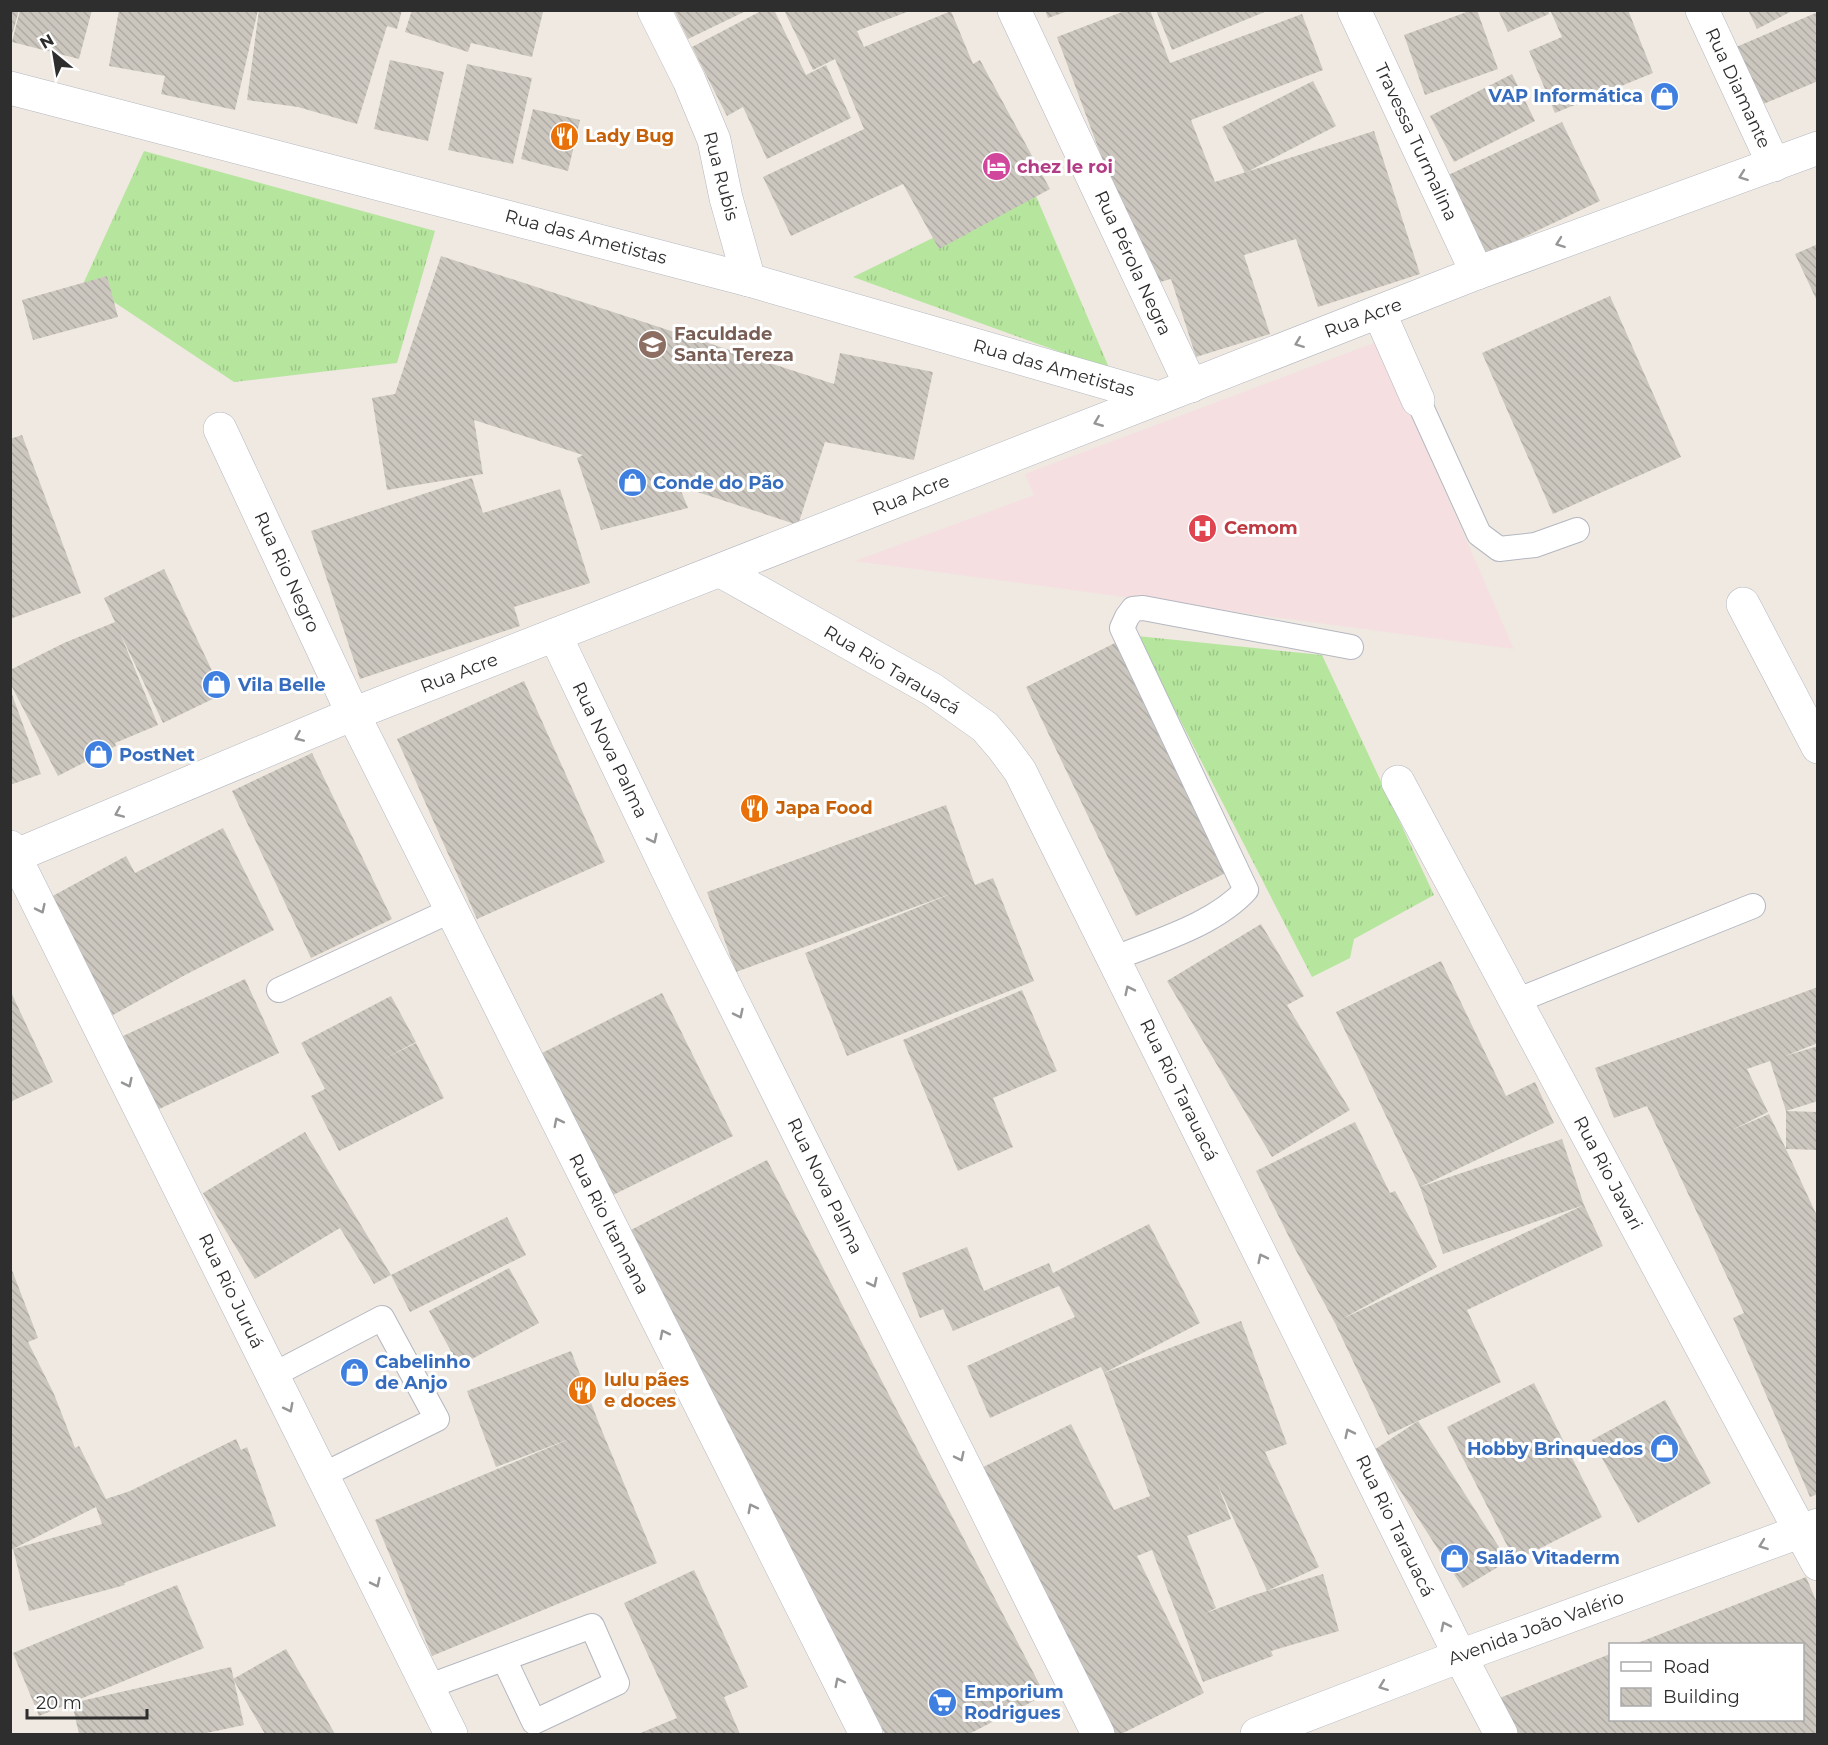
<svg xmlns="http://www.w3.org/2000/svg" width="1828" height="1745" font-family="Montserrat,sans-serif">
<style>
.medical{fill:#f5dfe0}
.grass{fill:url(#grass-tufts)}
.building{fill:url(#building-back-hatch);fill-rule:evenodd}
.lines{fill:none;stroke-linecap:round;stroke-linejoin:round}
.service-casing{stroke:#b4b7c1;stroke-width:26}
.minor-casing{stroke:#b4b7c1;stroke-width:34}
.tertiary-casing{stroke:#b4b7c1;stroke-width:34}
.service{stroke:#fff;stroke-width:24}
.minor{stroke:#fff;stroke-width:33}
.tertiary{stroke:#fff;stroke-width:33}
.oneway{stroke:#969696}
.labels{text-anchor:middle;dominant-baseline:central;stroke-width:6;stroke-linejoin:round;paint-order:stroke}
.street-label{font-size:18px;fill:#2e2e2e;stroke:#fff}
.shop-label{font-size:18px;font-weight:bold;fill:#366cbe;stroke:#fff;text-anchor:start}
.food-label{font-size:18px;font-weight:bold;fill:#c56008;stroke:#fff;text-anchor:start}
.hotel-label{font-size:18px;font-weight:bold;fill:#b23c85;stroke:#fff;text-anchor:start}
.education-label{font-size:18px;font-weight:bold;fill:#785e54;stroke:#fff;text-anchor:start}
.health-label{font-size:18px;font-weight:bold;fill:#be3a42;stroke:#fff;text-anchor:start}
</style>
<defs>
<pattern id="grass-tufts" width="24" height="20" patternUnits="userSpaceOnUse" patternTransform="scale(1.5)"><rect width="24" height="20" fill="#b6e59e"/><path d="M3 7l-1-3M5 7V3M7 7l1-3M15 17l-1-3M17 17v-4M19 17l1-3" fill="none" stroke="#9dc588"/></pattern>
<pattern id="building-back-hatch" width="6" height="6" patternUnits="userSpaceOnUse" patternTransform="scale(1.5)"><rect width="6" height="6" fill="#cbc7bf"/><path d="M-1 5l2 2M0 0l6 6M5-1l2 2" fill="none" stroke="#afaba4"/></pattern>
</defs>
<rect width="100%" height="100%" fill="#efe9e1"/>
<polygon class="medical" points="1379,341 1514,649 855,561 1034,495 1025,474"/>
<g class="grass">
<polygon points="144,151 435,231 397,363 234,382 84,282"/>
<polygon points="1033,189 1110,370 853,277"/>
<polygon points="1137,636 1322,655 1434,895 1354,939 1350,958 1312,977"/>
</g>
<g class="building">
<polygon points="10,10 19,10 11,39 10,38"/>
<polygon points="20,10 92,10 79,59 12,42"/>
<polygon points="119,10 258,10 235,110 161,94 165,76 109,66"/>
<polygon points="259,10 402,10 397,29 387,26 357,124 298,107 247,100"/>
<polygon points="412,10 536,10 543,12 532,57 471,43 468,52 405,32"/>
<polygon points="674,10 748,10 688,39"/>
<polygon points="763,10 774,10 806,75 826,65 851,118 767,159 743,107 727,116 692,47"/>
<polygon points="784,10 912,10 857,31 864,47 951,11 973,64 980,60 1050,189 939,249 903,184 791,236 763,177 864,129 835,59 813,70"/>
<polygon points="1045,10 1068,10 1068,11 1048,18"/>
<polygon points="1127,10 1150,10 1170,63 1302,14 1323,70 1191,120 1215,182 1374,131 1420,274 1318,307 1296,239 1244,255 1270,334 1196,357 1171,279 1149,285 1057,37"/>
<polygon points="1156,10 1267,10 1267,11 1172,50"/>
<polygon points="1472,10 1477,10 1498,69 1425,95 1404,35"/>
<polygon points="1498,10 1548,10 1549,14 1508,32"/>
<polygon points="1550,10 1628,10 1653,73 1555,113 1529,51 1562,37"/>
<polygon points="1748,10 1794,10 1757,29"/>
<polygon points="1818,12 1818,81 1754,108 1729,50"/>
<polygon points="390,60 444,72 428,141 374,129"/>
<polygon points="467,64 532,78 513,164 448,150"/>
<polygon points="1512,74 1535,121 1454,162 1430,116"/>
<polygon points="1313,81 1336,126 1245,173 1222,127"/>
<polygon points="533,109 580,120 568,171 521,159"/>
<polygon points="1562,122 1600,201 1484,256 1446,176"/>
<polygon points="1818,244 1818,303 1795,254"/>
<polygon points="441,256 834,384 840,353 933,372 914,460 825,442 798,525 679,486 688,508 601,530 577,458 583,455 474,420 483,474 387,490 372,398 395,394"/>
<polygon points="107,276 118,317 33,340 22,300"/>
<polygon points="1610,296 1681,457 1553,514 1482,353"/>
<polygon points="22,435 81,593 10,619 10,439"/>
<polygon points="472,478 483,513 560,489 590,583 514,607 520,626 360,679 311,531"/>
<polygon points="164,569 223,694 163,723 120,633 158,725 115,743 116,746 58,776 10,683 10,670 64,643 115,622 104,598"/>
<polygon points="1119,641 1230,871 1136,916 1026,687"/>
<polygon points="524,681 605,862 477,919 397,739"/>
<polygon points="10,689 41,774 10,785"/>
<polygon points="312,753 392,919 311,958 232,791"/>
<polygon points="946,805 975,885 993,878 1034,981 847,1056 805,953 953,893 736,972 707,892"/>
<polygon points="223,828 274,930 187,974 113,1015 49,898 126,856 135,873"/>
<polygon points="1261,924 1304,996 1287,1005 1350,1110 1272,1157 1167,981"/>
<polygon points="1441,961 1506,1096 1535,1082 1554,1123 1420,1187 1336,1012"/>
<polygon points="245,979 279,1053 155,1111 121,1037"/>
<path d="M1818,987V1043L1785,1056L1818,1046V1101L1786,1111L1818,1112V1150L1786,1149L1818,1218V1494L1810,1497L1733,1318L1744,1313L1647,1106L1614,1118L1595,1068ZM1770,1061L1786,1111V1149L1769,1114L1732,1130L1768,1112L1747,1069Z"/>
<polygon points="10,990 53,1082 10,1102"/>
<polygon points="1022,990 1057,1071 993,1098 1013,1147 958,1171 903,1040"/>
<polygon points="662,993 733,1136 607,1198 536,1056"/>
<polygon points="391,996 416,1042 382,1060 416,1043 444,1098 339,1151 311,1096 325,1089 301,1043"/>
<polygon points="1355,1122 1390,1193 1395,1191 1437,1267 1342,1319 1584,1205 1443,1254 1420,1187 1562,1139 1584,1205 1603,1246 1467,1310 1501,1382 1388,1435 1335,1323 1294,1247 1256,1171"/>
<polygon points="305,1132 391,1275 507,1217 526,1255 410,1312 391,1275 374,1284 340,1228 255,1279 203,1193"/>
<polygon points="767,1160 1045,1695 969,1734 885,1734 625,1233"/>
<polygon points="1149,1224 1200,1323 1104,1373 1241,1321 1287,1444 1265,1452 1319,1567 1267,1591 1217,1483 1231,1519 1187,1536 1216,1608 1206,1613 1251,1596 1267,1591 1323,1574 1339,1631 1271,1651 1273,1656 1203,1682 1152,1550 1137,1556 1204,1693 1121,1734 1105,1734 975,1471 1071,1424 1114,1510 1150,1496 1104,1373 1101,1367 990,1418 967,1366 1075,1317 1059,1286 953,1331 943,1309 920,1318 902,1273 967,1247 984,1291 1049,1263 1053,1273"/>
<path d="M10,1265L38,1338L28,1342L54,1394L75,1448L79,1446L106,1499L130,1491L236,1439L241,1450L247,1447L276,1526L124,1583L125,1585L29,1611L13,1549L10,1550ZM96,1507L102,1524L13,1549Z"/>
<polygon points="509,1268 539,1323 459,1366 429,1311"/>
<polygon points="571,1351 600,1426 657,1563 432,1656 375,1520 572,1438 496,1467 467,1391"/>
<polygon points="1534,1383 1602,1517 1515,1561 1447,1427"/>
<polygon points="1665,1400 1711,1483 1638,1523 1592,1440"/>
<polygon points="1418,1421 1508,1561 1463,1588 1374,1450"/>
<polygon points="694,1570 748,1687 724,1697 740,1734 638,1734 677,1718 624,1603"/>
<polygon points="1806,1577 1818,1605 1818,1734 1502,1734 1482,1705 1610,1654 1610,1720 1802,1720 1803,1644 1635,1644"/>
<polygon points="177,1585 204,1648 39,1716 13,1653"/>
<polygon points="286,1649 335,1734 265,1734 233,1679"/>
<polygon points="231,1667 244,1725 202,1734 79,1734 72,1703"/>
</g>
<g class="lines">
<defs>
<g id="service">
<polyline points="1418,400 1479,534 1499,549 1535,545 1577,530"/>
<path d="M1113,959C1157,941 1214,925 1246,890L1122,628L1127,617L1133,609L1143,608L1351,647"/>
<polyline points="279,990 452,910"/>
<polyline points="1516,1001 1753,906"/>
<polyline points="273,1375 382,1318 437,1419 323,1475"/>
<polyline points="427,1687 592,1626 617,1683 534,1722 504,1659"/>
</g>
<g id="minor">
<polyline points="654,10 689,80 714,140 726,198 749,280"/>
<polyline points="1014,10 1191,386"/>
<polyline points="1354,10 1477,273"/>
<polyline points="1702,10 1774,165"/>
<polyline points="10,88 749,280 1159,398"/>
<polyline points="1379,312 1418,400"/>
<polyline points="220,429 353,714 866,1734"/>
<polyline points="721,571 933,690 985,727 1003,748 1020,771 1460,1656 1501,1734"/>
<polyline points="1743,604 1818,747"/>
<polyline points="555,635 683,902 1098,1734"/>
<polyline points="1398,782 1818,1564"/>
<polyline points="10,847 451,1734"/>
</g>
<g id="tertiary">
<polyline points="10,858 353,714 1159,398 1477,273 1818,148"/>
<polyline points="1257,1734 1460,1656 1818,1525"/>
</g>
</defs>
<use href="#service" class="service-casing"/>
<use href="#minor" class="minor-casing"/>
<use href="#tertiary" class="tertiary-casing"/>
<use href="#service" class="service"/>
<use href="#minor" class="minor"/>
<use href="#tertiary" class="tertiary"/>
</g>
<defs><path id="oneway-chevron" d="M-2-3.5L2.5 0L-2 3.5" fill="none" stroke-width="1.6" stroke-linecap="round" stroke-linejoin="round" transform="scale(1.5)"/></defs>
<g class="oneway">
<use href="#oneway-chevron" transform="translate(1743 176) rotate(160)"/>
<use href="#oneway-chevron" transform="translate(1560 243) rotate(160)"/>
<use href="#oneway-chevron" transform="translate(1299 343) rotate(159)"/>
<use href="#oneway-chevron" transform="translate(1098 422) rotate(158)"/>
<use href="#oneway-chevron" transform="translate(299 737) rotate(157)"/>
<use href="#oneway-chevron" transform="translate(119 813) rotate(157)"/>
<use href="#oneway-chevron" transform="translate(653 839) rotate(64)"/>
<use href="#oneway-chevron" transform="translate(41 909) rotate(64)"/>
<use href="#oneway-chevron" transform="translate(1129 990) rotate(-116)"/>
<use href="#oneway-chevron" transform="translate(739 1014) rotate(64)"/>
<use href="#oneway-chevron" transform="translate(128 1083) rotate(64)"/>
<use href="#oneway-chevron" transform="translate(558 1122) rotate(-117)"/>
<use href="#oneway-chevron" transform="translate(1262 1258) rotate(-116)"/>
<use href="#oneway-chevron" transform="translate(873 1283) rotate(64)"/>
<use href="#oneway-chevron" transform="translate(664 1334) rotate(-117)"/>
<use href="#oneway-chevron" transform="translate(289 1408) rotate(63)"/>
<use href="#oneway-chevron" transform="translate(1349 1433) rotate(-116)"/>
<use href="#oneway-chevron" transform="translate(960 1457) rotate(64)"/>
<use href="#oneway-chevron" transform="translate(752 1508) rotate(-117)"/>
<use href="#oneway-chevron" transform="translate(1763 1545) rotate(160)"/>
<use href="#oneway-chevron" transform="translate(376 1583) rotate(64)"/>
<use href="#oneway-chevron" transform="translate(1445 1626) rotate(-116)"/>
<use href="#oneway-chevron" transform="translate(839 1682) rotate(-117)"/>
<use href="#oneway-chevron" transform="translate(1383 1686) rotate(159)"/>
</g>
<defs>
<symbol id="shop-disc" viewBox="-11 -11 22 22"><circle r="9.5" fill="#3f7fe0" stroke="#fff"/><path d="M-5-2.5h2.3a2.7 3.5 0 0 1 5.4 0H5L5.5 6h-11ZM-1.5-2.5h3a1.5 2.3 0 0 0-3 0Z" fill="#fff"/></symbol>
<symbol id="restaurant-disc" viewBox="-11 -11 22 22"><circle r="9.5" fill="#e8710a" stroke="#fff"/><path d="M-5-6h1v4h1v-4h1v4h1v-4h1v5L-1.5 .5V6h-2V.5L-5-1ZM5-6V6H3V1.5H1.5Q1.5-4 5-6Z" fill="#fff"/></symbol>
<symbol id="hotel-disc" viewBox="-11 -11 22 22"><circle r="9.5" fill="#d1479c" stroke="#fff"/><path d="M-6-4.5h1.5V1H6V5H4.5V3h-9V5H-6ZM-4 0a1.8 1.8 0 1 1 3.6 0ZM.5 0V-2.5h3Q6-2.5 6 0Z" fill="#fff"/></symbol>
<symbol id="university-disc" viewBox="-11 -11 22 22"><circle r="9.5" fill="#8d6e63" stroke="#fff"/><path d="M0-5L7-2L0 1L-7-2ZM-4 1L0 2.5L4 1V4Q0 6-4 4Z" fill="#fff"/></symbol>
<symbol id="hospital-disc" viewBox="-11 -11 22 22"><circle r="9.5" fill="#e0444e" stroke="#fff"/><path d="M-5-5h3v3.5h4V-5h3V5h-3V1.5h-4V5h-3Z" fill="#fff"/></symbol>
<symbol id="supermarket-disc" viewBox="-11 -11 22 22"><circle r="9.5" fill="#3f7fe0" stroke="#fff"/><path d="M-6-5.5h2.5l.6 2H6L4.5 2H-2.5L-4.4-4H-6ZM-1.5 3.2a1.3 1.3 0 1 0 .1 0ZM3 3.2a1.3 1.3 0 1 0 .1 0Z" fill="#fff"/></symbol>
</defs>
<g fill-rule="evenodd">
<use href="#shop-disc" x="1648" y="80" width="33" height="33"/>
<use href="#restaurant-disc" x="548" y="120" width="33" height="33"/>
<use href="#hotel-disc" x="980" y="150" width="33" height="33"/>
<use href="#university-disc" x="636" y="328" width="33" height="33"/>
<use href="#shop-disc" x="616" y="466" width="33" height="33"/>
<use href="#hospital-disc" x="1186" y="512" width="33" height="33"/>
<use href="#shop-disc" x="200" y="668" width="33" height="33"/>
<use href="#shop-disc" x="82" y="738" width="33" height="33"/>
<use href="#restaurant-disc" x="738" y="792" width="33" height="33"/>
<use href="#shop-disc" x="338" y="1356" width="33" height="33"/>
<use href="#restaurant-disc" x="566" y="1374" width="33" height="33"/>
<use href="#shop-disc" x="1648" y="1432" width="33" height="33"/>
<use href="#shop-disc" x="1438" y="1542" width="33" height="33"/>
<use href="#supermarket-disc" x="926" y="1686" width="33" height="33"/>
</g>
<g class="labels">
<g class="street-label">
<text transform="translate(1738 88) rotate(65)">Rua Diamante</text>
<text transform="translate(1416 142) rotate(65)">Travessa Turmalina</text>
<text transform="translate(721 176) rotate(75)">Rua Rubis</text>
<text transform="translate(586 237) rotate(15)">Rua das Ametistas</text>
<text transform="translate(1133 263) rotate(65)">Rua Pérola Negra</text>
<text transform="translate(1363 318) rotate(-21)">Rua Acre</text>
<text transform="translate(1054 368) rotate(16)">Rua das Ametistas</text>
<text transform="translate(911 495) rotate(-22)">Rua Acre</text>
<text transform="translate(287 572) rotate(65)">Rua Rio Negro</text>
<text transform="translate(892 670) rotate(31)">Rua Rio Tarauacá</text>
<text transform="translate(459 673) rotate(-21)">Rua Acre</text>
<text transform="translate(610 750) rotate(64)">Rua Nova Palma</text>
<text transform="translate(1179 1090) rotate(64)">Rua Rio Tarauacá</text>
<text transform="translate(1608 1173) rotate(62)">Rua Rio Javari</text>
<text transform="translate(825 1186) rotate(64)">Rua Nova Palma</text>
<text transform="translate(609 1224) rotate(63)">Rua Rio Itannana</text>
<text transform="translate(231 1291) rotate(64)">Rua Rio Juruá</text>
<text transform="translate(1395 1526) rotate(64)">Rua Rio Tarauacá</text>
<text transform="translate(1536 1628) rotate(-20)">Avenida João Valério</text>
</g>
<g class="shop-label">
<text x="1643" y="96" text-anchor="end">VAP Informática</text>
<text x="653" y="483">Conde do Pão</text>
<text x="238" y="685">Vila Belle</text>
<text x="119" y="755">PostNet</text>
<text x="375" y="1362">Cabelinho<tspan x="375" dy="21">de Anjo</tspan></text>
<text x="1643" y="1449" text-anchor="end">Hobby Brinquedos</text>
<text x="1476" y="1558">Salão Vitaderm</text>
<text x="964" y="1692">Emporium<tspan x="964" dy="21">Rodrigues</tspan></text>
</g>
<g class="food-label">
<text x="585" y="136">Lady Bug</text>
<text x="776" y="808">Japa Food</text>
<text x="604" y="1380">lulu pães<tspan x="604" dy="21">e doces</tspan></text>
</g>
<g class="hotel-label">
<text x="1017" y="167">chez le roi</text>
</g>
<g class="education-label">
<text x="674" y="334">Faculdade<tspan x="674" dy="21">Santa Tereza</tspan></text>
</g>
<g class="health-label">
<text x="1224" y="528">Cemom</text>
</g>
</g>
<rect width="1828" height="1745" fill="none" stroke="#2e2e2e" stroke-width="24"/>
<rect x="1609" y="1643" width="195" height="78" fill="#ffffff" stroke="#ababab" stroke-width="1.5"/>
<rect x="1621" y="1662" width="30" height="9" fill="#ffffff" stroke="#ababab" stroke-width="1.5"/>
<text x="1663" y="1673" font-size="18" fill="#2e2e2e">Road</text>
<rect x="1621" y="1688" width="30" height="18" fill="url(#building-back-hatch)" stroke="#ababab" stroke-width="1.5"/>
<text x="1663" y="1703" font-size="18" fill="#2e2e2e">Building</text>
<g transform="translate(54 54) rotate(330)" stroke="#ffffff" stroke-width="4.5" paint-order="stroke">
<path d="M0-4.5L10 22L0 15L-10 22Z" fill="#2e2e2e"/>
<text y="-9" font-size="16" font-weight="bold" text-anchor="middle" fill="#2e2e2e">N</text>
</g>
<path d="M27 1709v9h120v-9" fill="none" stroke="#2e2e2e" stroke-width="3"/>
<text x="36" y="1709" font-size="18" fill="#2e2e2e" stroke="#ffffff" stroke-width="4.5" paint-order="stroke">20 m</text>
</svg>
